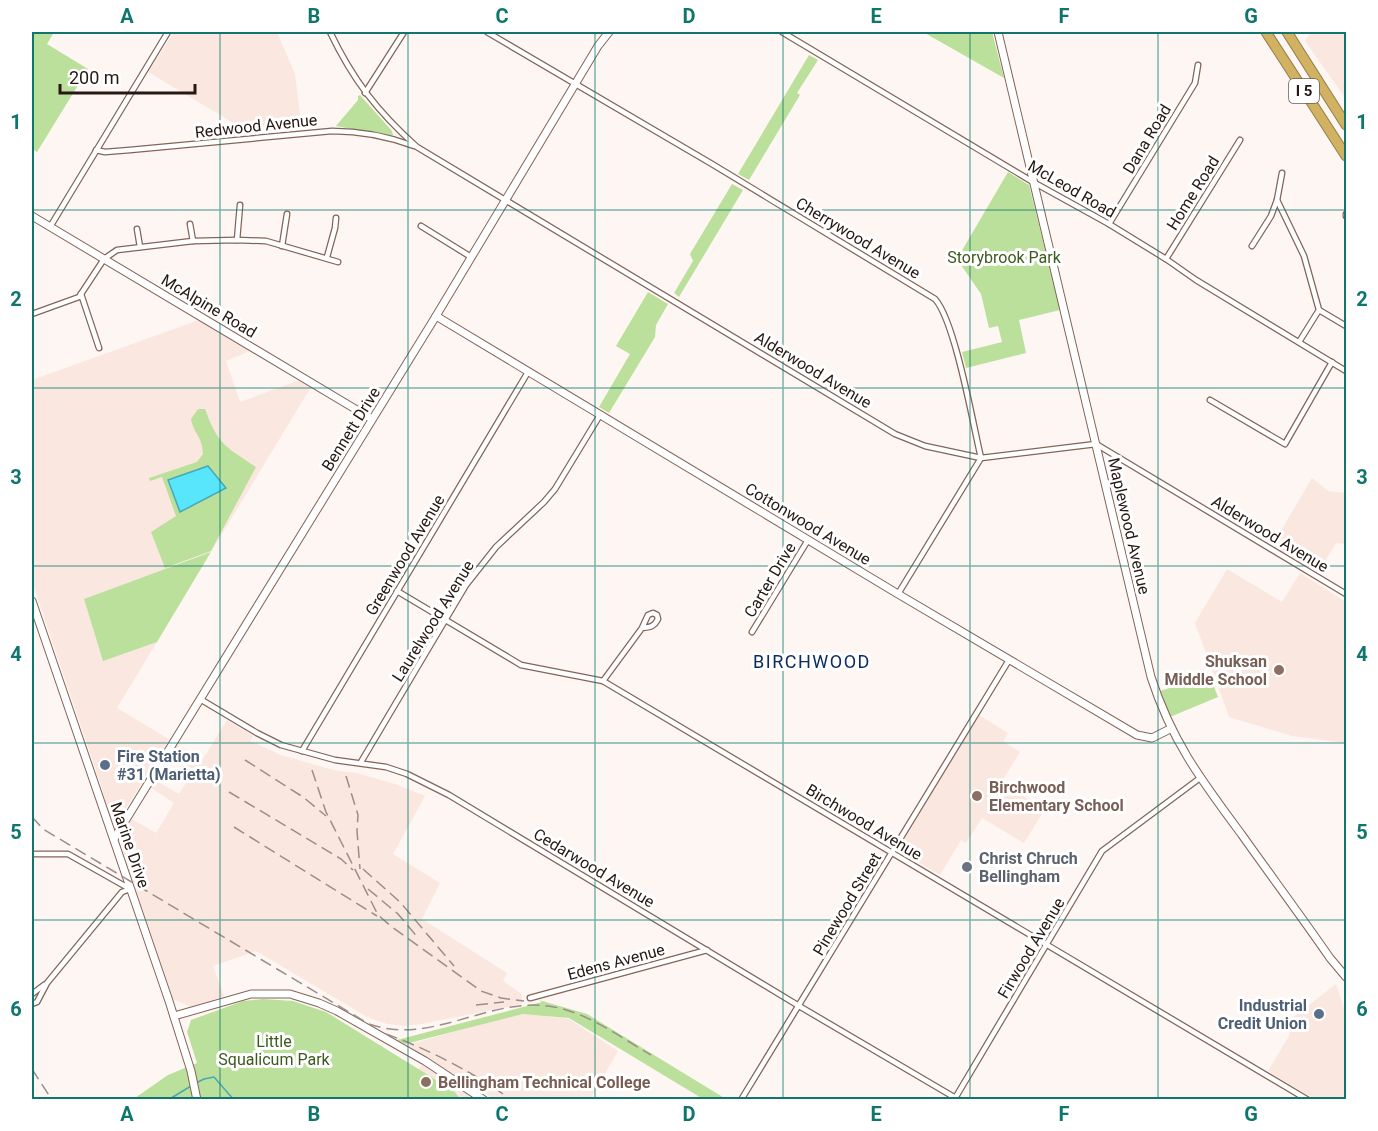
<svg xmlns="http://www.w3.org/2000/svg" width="1378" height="1131" font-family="Roboto,sans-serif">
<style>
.built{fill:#fae7e0}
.green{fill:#bbe09b}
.water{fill:#57e6fc;stroke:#48a8b6;stroke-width:1.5}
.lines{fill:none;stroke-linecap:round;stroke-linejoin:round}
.stream{stroke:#48a8b6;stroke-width:1.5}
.street-casing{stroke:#856457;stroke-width:7}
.secondary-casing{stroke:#856457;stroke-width:9}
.highway-casing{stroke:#957c47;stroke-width:11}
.street{stroke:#fff;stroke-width:4.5}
.secondary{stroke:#fff;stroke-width:7}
.highway{stroke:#d1b263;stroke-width:9}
.rail{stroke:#998e8a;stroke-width:1.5;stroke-dasharray:12 6;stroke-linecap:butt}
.grid{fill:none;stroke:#0f766e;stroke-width:1.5;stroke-opacity:0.55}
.education-dot{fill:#8d6e63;stroke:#fff;stroke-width:2}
.service-dot{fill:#5c6f8a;stroke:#fff;stroke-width:2}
.worship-dot{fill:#6b7280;stroke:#fff;stroke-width:2}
.labels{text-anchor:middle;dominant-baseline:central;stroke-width:6;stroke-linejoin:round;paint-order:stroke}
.shield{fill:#fff;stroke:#675d5a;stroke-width:1.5}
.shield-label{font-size:15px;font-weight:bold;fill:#261813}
.street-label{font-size:16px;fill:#261813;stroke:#fff}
.park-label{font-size:16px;fill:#3c591e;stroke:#fff}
.education-label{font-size:16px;font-weight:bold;fill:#785e54;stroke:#fff;text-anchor:start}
.service-label{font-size:16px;font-weight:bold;fill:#4e5e75;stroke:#fff;text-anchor:start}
.worship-label{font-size:16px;font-weight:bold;fill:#5b616d;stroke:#fff;text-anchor:start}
.neighbourhood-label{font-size:18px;letter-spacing:1.5px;fill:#0e2c60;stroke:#fff}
.neatline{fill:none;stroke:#0f766e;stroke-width:2}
.grid-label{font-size:20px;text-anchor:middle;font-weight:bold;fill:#0f766e}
</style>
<rect width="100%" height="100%" fill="#fef6f3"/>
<g class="built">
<polygon points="174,32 277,32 295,74 302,129 250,133 148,72"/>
<polygon points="1311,32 1346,32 1346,99 1305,41"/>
<polygon points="199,320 250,351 226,361 240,402 300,380 311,387 211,552 84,599 103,660 157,642 117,708 169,739 120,818 115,823 111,821 102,788 32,582 32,380"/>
<polygon points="1312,478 1328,491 1346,493 1346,544 1336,543 1318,573 1272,546"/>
<polygon points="1227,569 1282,602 1300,573 1346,602 1346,743 1292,736 1229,717 1195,623"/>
<polygon points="979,715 1008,733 1003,741 1020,752 1001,783 1045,809 1024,843 982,818 966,843 961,840 940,875 898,850"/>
<polygon points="227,720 253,736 250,741 281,755 333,770 357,773 395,784 425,796 393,854 440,883 422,919 507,973 503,981 522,994 522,1004 421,1024 404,1026 387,1024 367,1017 256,951 213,966 224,996 191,1007 173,999 119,840 132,819 156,833 174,803 150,787 155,780 179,794 194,770 171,755 177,745 203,759"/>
<polygon points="1336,984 1346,1014 1346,1099 1314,1099 1268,1071 1289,1036 1291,1019"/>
<polygon points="524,1012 569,1019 618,1051 592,1096 598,1099 496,1100 407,1045"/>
<polygon points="423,1065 478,1099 382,1100"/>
</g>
<g class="green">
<polygon points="32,32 54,32 47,44 88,69 37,152 32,149"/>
<polygon points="923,32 992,32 1004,78"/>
<polygon points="809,55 818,60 797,93 800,95 749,180 738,174"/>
<polygon points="360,95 392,131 393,135 388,136 336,126 358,100 358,96"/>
<polygon points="1008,172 1029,185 1060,310 1019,320 1026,353 966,368 962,352 1002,342 998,326 989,328 981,294 957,259"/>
<polygon points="732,184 743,190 679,297 674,293 693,261 690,254"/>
<polygon points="648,292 668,304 656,325 655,337 609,413 599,407 630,354 616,346"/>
<path d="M198,409H205C218,445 226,447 256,467L211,551L165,568L151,532L176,516L162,477L150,481L149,478L197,462L203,454C202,435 194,435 191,419Z"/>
<polygon points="211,552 157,642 103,661 84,599"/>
<polygon points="1210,676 1218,697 1170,717 1160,691"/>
<polygon points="263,999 293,1001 326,1012 454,1091 460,1099 132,1100 168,1075 197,1063 187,1032 191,1020 243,1001"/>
<polygon points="539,1000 587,1014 726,1099 703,1099 569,1018 523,1014 405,1044 397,1040 542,1002"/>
</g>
<polygon class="water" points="208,466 226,488 180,512 168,480"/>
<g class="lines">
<g class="stream">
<polyline points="196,1083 204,1079 214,1077 234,1100"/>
<polyline points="168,1100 191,1086"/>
</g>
<defs>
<g id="street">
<path d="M330,32C353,80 377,111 417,147L895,434L925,446L981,458L1096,444L1346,594"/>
<path d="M487,32L712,164L935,299C955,321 973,424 981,458L898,594"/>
<polyline points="782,32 1033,182 1109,224 1166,259 1196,280 1346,371"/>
<polyline points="365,93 404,32"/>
<path d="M96,150L105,152L130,150L332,131C360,131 387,136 414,146"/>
<polyline points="1282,173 1277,200 1304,256 1319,310 1299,342"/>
<polyline points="1346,214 1346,216"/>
<polyline points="190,224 193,241"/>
<polyline points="1109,224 1195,83 1198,65"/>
<polyline points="421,226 471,257"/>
<polyline points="50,227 168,32"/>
<polyline points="137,229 140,247"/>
<polyline points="237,240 240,205"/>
<polyline points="282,246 287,214"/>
<polyline points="1252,246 1271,216 1277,200"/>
<polyline points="327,257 335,228 336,218"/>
<polyline points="1166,259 1240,140"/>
<polyline points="81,294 99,348"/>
<polyline points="1319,310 1346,326"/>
<polyline points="32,314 79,297 104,259 117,250 193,241 237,240 266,241 338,262"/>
<polyline points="1210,400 1285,444 1332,362"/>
<polyline points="397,591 521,665 603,681 1308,1100"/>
<polyline points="752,632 808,540"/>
<path d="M603,681L642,628C650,627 654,627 658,619L657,615L653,613L648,615L642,628"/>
<polyline points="200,699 257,733 281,745 335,760 386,767 407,774 449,795 799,1006 959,1100"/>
<polyline points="302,751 528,372"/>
<polyline points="361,762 466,585 496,547 544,502 555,489 600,415"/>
<polyline points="32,854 68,854 130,889"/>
<polyline points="32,994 44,985"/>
<polyline points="530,998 707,950"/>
<polyline points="32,1004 37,1002 47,983 122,892 130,889"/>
<polyline points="741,1100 1009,660"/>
<polyline points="954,1100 1102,851 1200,778"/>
</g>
<g id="secondary">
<path d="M998,32L1151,677C1172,742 1202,781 1242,835C1271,876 1301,916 1330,958L1346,977"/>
<polyline points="32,216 372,419"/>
<polyline points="436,316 898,594 1137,735 1152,738 1170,729"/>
<polyline points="32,601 169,1001 191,1071 197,1100"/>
<polyline points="114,839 436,316 598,46 609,32"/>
<polyline points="174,1016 251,994 290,994 319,1003 337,1011 425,1061 484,1100"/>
</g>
<g id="highway">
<polyline points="1266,32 1346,156"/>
<polyline points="1287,32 1346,125"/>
</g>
</defs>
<use href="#street" class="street-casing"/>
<use href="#secondary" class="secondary-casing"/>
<use href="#highway" class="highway-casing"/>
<use href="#street" class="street"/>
<use href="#secondary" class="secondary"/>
<use href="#highway" class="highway"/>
<g class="rail">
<polyline points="245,760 303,797 326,816"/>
<polyline points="312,770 326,812 378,915 392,927 481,991 501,998 524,1001"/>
<polyline points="346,776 358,815 357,831 360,869"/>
<polyline points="229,792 341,859 353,870"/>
<path d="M32,817L43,829L369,1024C430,1046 487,998 548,1006C586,1011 618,1036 651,1055"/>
<polyline points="234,827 377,916"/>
<polyline points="363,869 400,902 454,966"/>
<polyline points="368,889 398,914 419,939"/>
<polyline points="476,1005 504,1002"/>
<path d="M386,1034C425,1048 469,1070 503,1094"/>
<polyline points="32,1069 52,1100"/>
</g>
</g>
<path class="grid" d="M220,32V1100M408,32V1100M595,32V1100M783,32V1100M970,32V1100M1158,32V1100M32,210H1346M32,388H1346M32,566H1346M32,743H1346M32,920H1346"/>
<g class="education-dot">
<circle cx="1279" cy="670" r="6"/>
<circle cx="977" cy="796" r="6"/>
<circle cx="426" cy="1082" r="6"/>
</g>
<g class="service-dot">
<circle cx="105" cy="765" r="6"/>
<circle cx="1319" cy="1014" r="6"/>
</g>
<circle class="worship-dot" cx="967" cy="867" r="6"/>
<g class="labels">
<rect class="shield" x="1289" y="79" width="30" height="24" rx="4.5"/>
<g class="shield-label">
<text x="1304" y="91">I 5</text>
</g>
<g class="street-label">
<text transform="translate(256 126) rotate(-6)">Redwood Avenue</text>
<text transform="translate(1147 139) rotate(-59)">Dana Road</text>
<text transform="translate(1072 189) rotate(30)">McLeod Road</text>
<text transform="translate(1193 193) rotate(-58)">Home Road</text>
<text transform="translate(858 238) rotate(31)">Cherrywood Avenue</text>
<text transform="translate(209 306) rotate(31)">McAlpine Road</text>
<text transform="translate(813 370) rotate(31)">Alderwood Avenue</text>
<text transform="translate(351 429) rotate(-58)">Bennett Drive</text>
<text transform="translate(808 524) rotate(31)">Cottonwood Avenue</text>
<text transform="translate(1129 526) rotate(77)">Maplewood Avenue</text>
<text transform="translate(1270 534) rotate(31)">Alderwood Avenue</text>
<text transform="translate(405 555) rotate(-59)">Greenwood Avenue</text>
<text transform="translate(770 580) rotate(-59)">Carter Drive</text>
<text transform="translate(433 621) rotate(-58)">Laurelwood Avenue</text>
<text transform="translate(864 822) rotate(31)">Birchwood Avenue</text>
<text transform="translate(130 845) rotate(71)">Marine Drive</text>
<text transform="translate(594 868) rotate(31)">Cedarwood Avenue</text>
<text transform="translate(847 904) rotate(-59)">Pinewood Street</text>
<text transform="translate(1031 948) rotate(-59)">Firwood Avenue</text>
<text transform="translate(616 962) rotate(-15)">Edens Avenue</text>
</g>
<g class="park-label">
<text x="1004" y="257">Storybrook Park</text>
<text x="274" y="1041">Little<tspan x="274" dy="18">Squalicum Park</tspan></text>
</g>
<g class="education-label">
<text x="1267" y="661" text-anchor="end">Shuksan<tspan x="1267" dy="18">Middle School</tspan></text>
<text x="989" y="787">Birchwood<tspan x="989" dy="18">Elementary School</tspan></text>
<text x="438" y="1082">Bellingham Technical College</text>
</g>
<g class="service-label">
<text x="117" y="756">Fire Station<tspan x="117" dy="18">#31 (Marietta)</tspan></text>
<text x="1307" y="1005" text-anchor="end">Industrial<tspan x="1307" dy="18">Credit Union</tspan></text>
</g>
<g class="worship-label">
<text x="979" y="858">Christ Chruch<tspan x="979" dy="18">Bellingham</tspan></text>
</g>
<g class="neighbourhood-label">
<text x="812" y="661">BIRCHWOOD</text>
</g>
</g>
<rect width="1378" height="1131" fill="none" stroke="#ffffff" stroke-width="66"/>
<path d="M60 84v9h135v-9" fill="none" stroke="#261813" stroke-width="3"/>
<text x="69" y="84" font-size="18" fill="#261813" stroke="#ffffff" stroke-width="4.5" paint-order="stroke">200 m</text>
<rect x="33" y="33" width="1312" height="1065" class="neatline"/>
<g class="grid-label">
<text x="127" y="23">A</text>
<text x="314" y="23">B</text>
<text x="502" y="23">C</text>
<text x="689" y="23">D</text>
<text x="876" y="23">E</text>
<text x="1064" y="23">F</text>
<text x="1251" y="23">G</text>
<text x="16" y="129">1</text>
<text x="1362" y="129">1</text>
<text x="16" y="306">2</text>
<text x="1362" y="306">2</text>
<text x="16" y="484">3</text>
<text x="1362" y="484">3</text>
<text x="16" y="661">4</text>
<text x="1362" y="661">4</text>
<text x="16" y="839">5</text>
<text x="1362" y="839">5</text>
<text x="16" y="1016">6</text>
<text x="1362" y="1016">6</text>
<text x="127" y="1121">A</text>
<text x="314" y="1121">B</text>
<text x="502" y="1121">C</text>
<text x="689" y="1121">D</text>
<text x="876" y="1121">E</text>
<text x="1064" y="1121">F</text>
<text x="1251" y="1121">G</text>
</g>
</svg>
